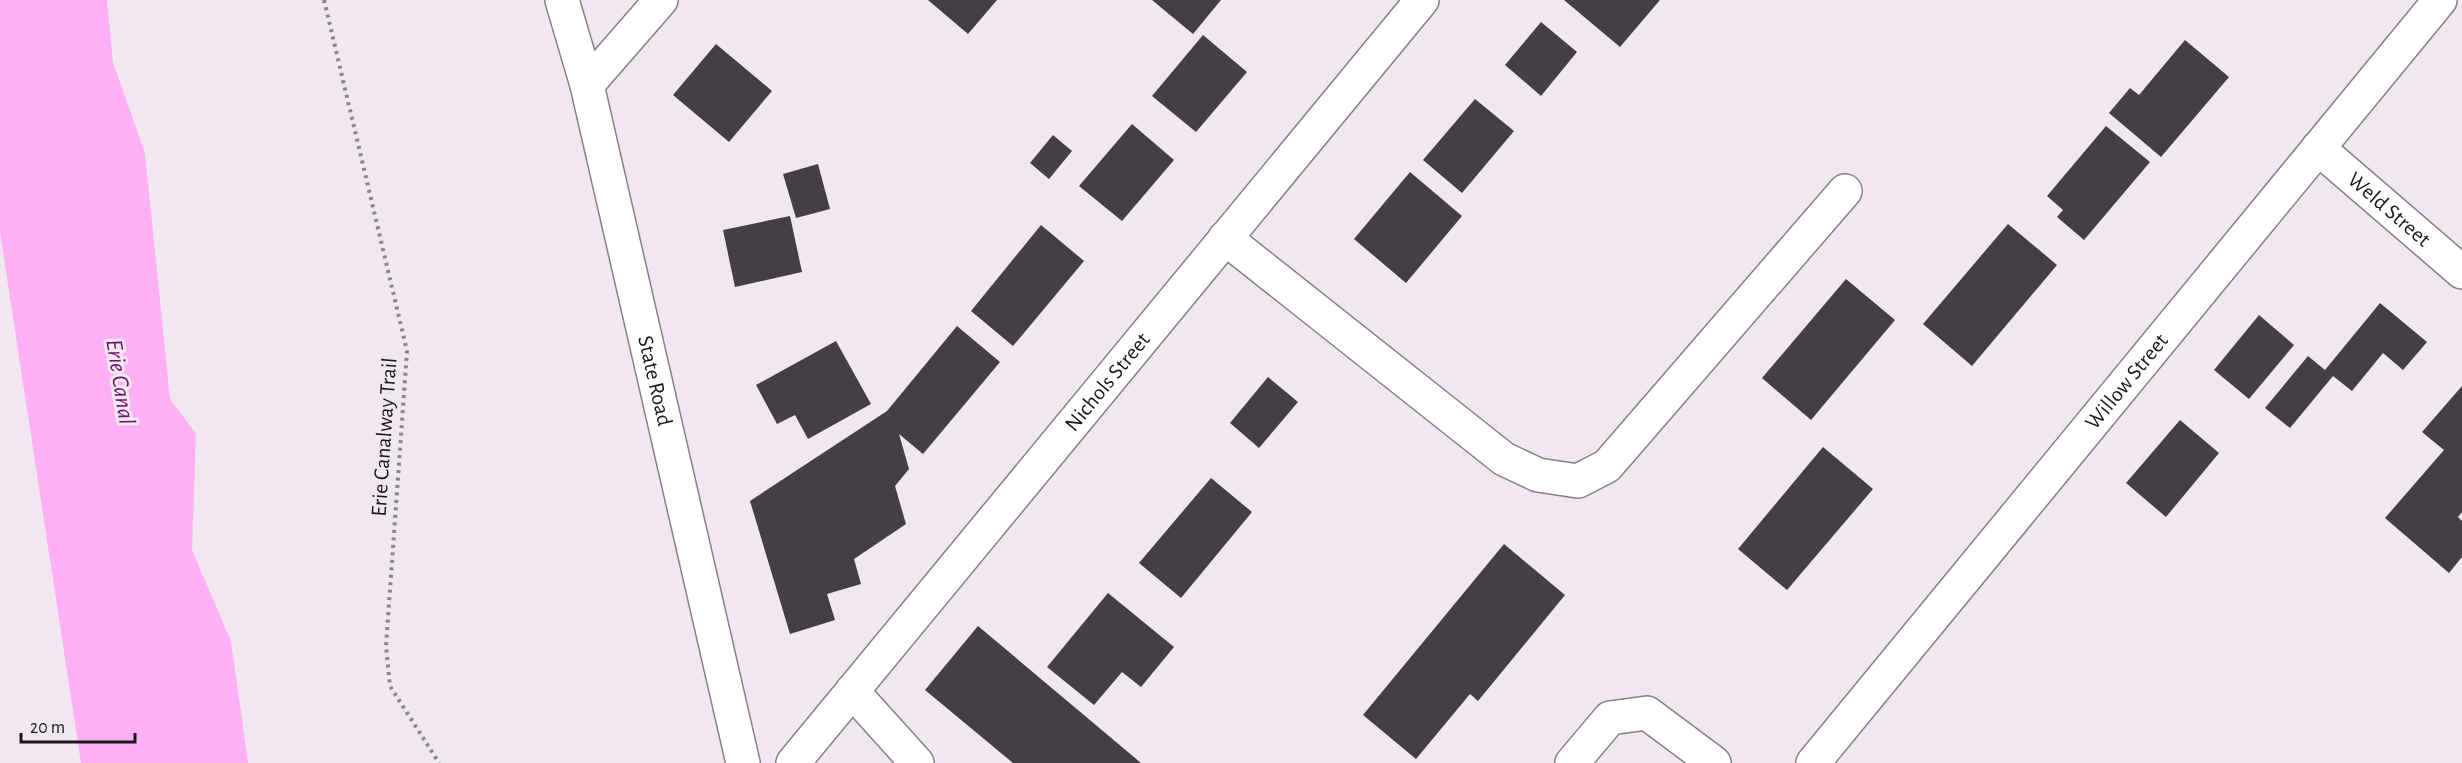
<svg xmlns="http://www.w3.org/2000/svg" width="2462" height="763" font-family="'Alegreya Sans',sans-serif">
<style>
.water{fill:#ffb0f6}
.building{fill:#463e45}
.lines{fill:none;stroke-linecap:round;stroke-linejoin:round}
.minor-casing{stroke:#877f86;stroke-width:36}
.path{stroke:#8c858b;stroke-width:4;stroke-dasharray:3 4.5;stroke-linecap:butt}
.minor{stroke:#fff;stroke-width:33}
.labels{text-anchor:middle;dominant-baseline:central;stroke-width:6;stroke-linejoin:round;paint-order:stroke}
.street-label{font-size:22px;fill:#1a1619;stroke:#f0e7ef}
.water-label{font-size:24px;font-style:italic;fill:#6d1069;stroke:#f0e7ef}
</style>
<rect width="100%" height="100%" fill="#f0e7ef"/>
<polygon class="water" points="0,0 107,0 113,62 145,153 170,399 196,434 192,550 231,641 248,763 81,763 0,232"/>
<g class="building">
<polygon points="928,0 997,0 968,34"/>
<polygon points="1152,0 1221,0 1193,34"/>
<polygon points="1564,0 1660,0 1620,47"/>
<polygon points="1541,22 1577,52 1541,96 1505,65"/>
<polygon points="1203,35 1247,72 1196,132 1152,96"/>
<polygon points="2185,40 2229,77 2161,157 2109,113 2130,88 2139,95"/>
<polygon points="716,44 772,91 729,142 673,95"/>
<polygon points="1475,99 1514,131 1462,193 1423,160"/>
<polygon points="1132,124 1174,160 1122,221 1079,186"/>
<polygon points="2106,126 2150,162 2084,240 2057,217 2063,210 2047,196"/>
<polygon points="1053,135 1072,151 1049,179 1030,163"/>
<polygon points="818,164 830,209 796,218 783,174"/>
<polygon points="1410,172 1462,216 1406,283 1354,239"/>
<polygon points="790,216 802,272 735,287 723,230"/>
<polygon points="2008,224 2057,265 1972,366 1923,324"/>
<polygon points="1041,225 1084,261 1013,346 971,311"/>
<polygon points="1846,279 1895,320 1811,420 1762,378"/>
<polygon points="2380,303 2427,342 2403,370 2383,353 2352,391 2333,376 2290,428 2265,408 2308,356 2325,370"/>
<polygon points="2259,315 2294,345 2249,399 2214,370"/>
<polygon points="957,326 1000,362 923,454 899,434 909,469 895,486 906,524 854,559 861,584 827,594 835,620 790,634 750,501 887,411"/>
<polygon points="836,341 871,404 808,439 795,415 777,424 756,385"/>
<polygon points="1268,377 1298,402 1259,448 1230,423"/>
<polygon points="2462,386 2462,512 2458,517 2462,521 2462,557 2449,573 2385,518 2444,450 2422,432"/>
<polygon points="2180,420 2219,453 2166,517 2126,483"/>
<polygon points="1823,447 1873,489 1787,590 1738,549"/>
<polygon points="1211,478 1252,512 1181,598 1139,563"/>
<polygon points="1504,544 1565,595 1478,701 1470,694 1416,759 1363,715"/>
<polygon points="1108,593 1174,647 1141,687 1122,672 1094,705 1047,667"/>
<polygon points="978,626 1141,763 1013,763 925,690"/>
</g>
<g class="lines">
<defs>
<g id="minor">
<path id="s1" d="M562,0L587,85L743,763"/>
<polyline points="587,85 661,0"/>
<path id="s2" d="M2318,148L2462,272"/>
<polyline points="1225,238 1504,459 1538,475 1578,481 1607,466 1845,191"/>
<polyline points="852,691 917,763"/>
<path id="s3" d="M793,763L1422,0"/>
<polyline points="1572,763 1610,718 1647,713 1714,763"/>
<path id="s4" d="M1813,763L2440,0"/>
</g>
</defs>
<use href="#minor" class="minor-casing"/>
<polyline class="path" points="324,0 407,351 386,646 390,686 439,763"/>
<use href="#minor" class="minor"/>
</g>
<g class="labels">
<g class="street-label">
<text stroke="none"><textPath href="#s2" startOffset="94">Weld Street</textPath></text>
<text stroke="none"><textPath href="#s1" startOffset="392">State Road</textPath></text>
<text stroke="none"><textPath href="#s4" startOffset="494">Willow Street</textPath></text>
<text stroke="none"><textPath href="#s3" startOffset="494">Nichols Street</textPath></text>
<text transform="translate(384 437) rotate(-86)">Erie Canalway Trail</text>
</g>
<g class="water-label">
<text transform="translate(120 382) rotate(81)">Erie Canal</text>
</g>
</g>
<path d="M21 733v9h114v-9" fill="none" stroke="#1a1619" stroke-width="3"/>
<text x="30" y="733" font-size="18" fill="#1a1619" stroke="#f0e7ef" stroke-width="4.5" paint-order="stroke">20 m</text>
</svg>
